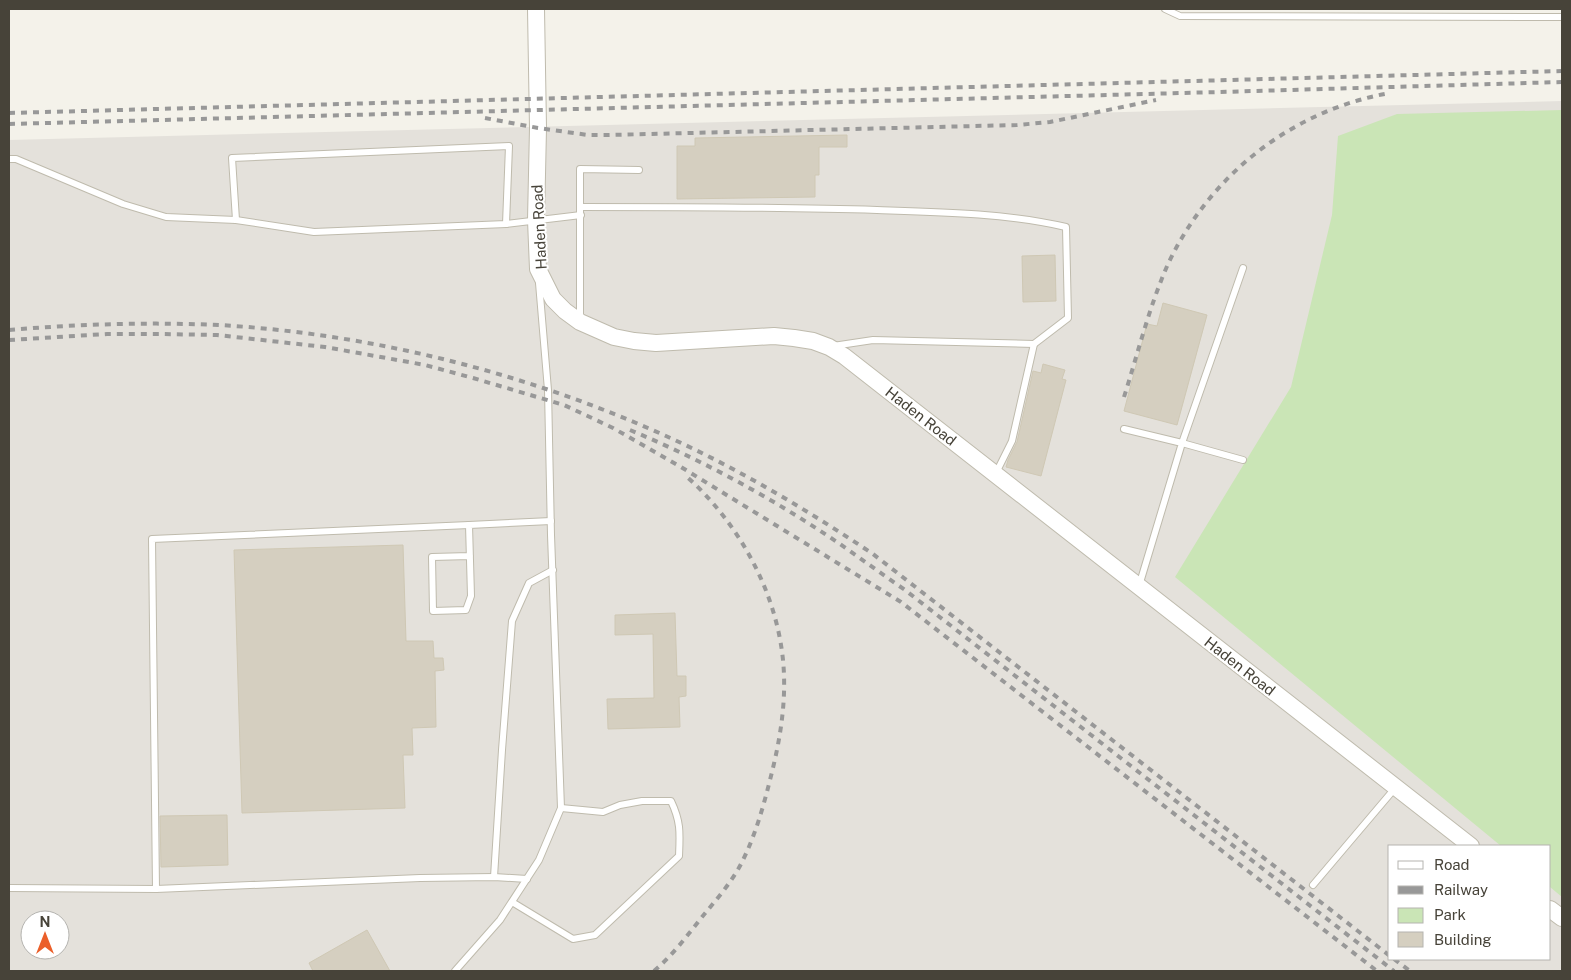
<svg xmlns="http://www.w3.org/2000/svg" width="1571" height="980" font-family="'Public Sans',sans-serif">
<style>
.industrial{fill:#e4e1db;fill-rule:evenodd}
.green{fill:#cae5b6}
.building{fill:#d5cfc0;stroke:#cfc8b4}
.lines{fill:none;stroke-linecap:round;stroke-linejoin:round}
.service-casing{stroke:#bfbbad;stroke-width:8}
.tertiary-casing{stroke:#bfbbad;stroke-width:18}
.service{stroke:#fff;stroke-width:6}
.tertiary{stroke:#fff;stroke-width:16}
.rail{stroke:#989898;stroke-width:4;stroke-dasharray:6 6;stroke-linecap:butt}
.labels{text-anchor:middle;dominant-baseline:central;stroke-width:4;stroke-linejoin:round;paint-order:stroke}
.street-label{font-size:15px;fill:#474339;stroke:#fff}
</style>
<rect width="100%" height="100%" fill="#f4f2ea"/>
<path class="industrial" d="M1562,101V971H9V140ZM1390,846H1550V959H1390ZM30,920H60V950H30Z"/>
<polygon class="green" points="1562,110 1562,897 1550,887 1550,846 1501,846 1175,577 1291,387 1332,215 1338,136 1397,114"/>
<g class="building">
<polygon points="847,135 847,147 819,147 819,175 815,175 815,197 677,199 677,146 695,146 695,138"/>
<polygon points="1055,255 1056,301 1023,302 1022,256"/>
<polygon points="1163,303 1207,315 1177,425 1124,411 1147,324 1157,326"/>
<polygon points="1043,364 1065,370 1062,379 1066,380 1041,476 1006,467 1008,460 1017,442 1033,371 1041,373"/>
<polygon points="403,545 406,641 433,641 434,658 443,658 444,670 435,671 436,727 412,728 413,755 403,755 405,808 242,813 234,550"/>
<polygon points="675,613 677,676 686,676 686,696 679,697 680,727 608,729 607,699 654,698 653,634 615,635 615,615"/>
<polygon points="227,815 228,865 161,867 160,816"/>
<polygon points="367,930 390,971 313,971 309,963"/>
</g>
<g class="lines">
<defs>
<g id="service">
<polyline points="1165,9 1180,16 1562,17"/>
<polyline points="9,159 16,159 123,204 166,217 236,220 314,232 506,224 581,215"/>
<path d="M581,207C680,207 779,207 877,210C941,212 1004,213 1066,227L1068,318L1034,344L873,340L833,346"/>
<polyline points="236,220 232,158 509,146 506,224"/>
<polyline points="1243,268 1182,443 1243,460"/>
<polyline points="580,319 580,169 639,170"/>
<polyline points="1124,429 1182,443 1139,586"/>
<polyline points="996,473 1012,441 1034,344"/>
<polyline points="470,556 432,557 433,611 466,610 471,596 469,525 551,521"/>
<polyline points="494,877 502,750 512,621 529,583 553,570"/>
<polyline points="1313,885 1396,787"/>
<polyline points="9,888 156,889 420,878 494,877 527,879"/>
<polyline points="156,889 152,539 469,525"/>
<path d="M512,902L573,939L595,935L679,856C680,833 681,822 671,801H642L620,805L603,812L561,808"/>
<polyline points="455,971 500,920 539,860 561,808 551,535 548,390 539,283"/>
</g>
<g id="tertiary">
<polyline points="536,9 538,128 536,220 538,269 553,299 565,311 580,322 614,337 634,341 656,343 774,336 794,338 813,341 829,347 844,356 1471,846"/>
<polyline points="1550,909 1562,918"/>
</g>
</defs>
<use href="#service" class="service-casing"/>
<use href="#tertiary" class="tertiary-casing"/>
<use href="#service" class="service"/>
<use href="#tertiary" class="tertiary"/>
<g class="rail">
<polyline points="9,113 1562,71"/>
<polyline points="485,118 538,128 588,135 608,135 1017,125 1050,122 1156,100"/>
<polyline points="9,124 1220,92 1562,82"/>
<path d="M9,330C79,324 149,322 219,325C373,334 526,373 666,436C739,469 807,510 873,554L1390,956"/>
<polyline points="9,340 107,334 160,334 217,335 325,347 425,365 473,378 564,405 594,419 613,428 681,467 901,602 1377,971"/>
<path d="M1124,397C1138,353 1149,307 1168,264C1210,175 1292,110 1390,93"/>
<path d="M630,430C702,460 772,498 837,542C860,558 882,574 905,590L1394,971"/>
<polyline points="1394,959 1410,971"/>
<path d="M654,971C672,956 687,936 702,917C716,900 732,882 742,862C755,836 763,808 770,780C780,741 787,701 783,660C776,590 738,522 686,476"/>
</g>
</g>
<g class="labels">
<g class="street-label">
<text transform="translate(539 227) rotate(-93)">Haden Road</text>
<text transform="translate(921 416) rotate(38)">Haden Road</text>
<text transform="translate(1240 666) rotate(38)">Haden Road</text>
</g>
</g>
<rect width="1571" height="980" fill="none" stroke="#474339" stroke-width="20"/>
<rect x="1388" y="845" width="162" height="115" fill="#ffffff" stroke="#b5b4b0"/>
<rect x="1398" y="861" width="25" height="8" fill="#ffffff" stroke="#b5b4b0"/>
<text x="1434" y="870" font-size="15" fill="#474339">Road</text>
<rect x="1398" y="886" width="25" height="8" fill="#989898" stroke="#b5b4b0"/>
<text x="1434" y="895" font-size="15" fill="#474339">Railway</text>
<rect x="1398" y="908" width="25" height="15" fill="#cae5b6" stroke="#b5b4b0"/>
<text x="1434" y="920" font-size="15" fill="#474339">Park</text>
<rect x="1398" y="932" width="25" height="15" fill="#d5cfc0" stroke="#b5b4b0"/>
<text x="1434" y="945" font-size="15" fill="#474339">Building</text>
<g transform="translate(45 935)"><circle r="24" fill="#ffffff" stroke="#b5b4b0"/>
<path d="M0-4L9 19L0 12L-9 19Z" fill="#eb5f2a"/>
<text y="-8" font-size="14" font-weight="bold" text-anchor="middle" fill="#474339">N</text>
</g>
</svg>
